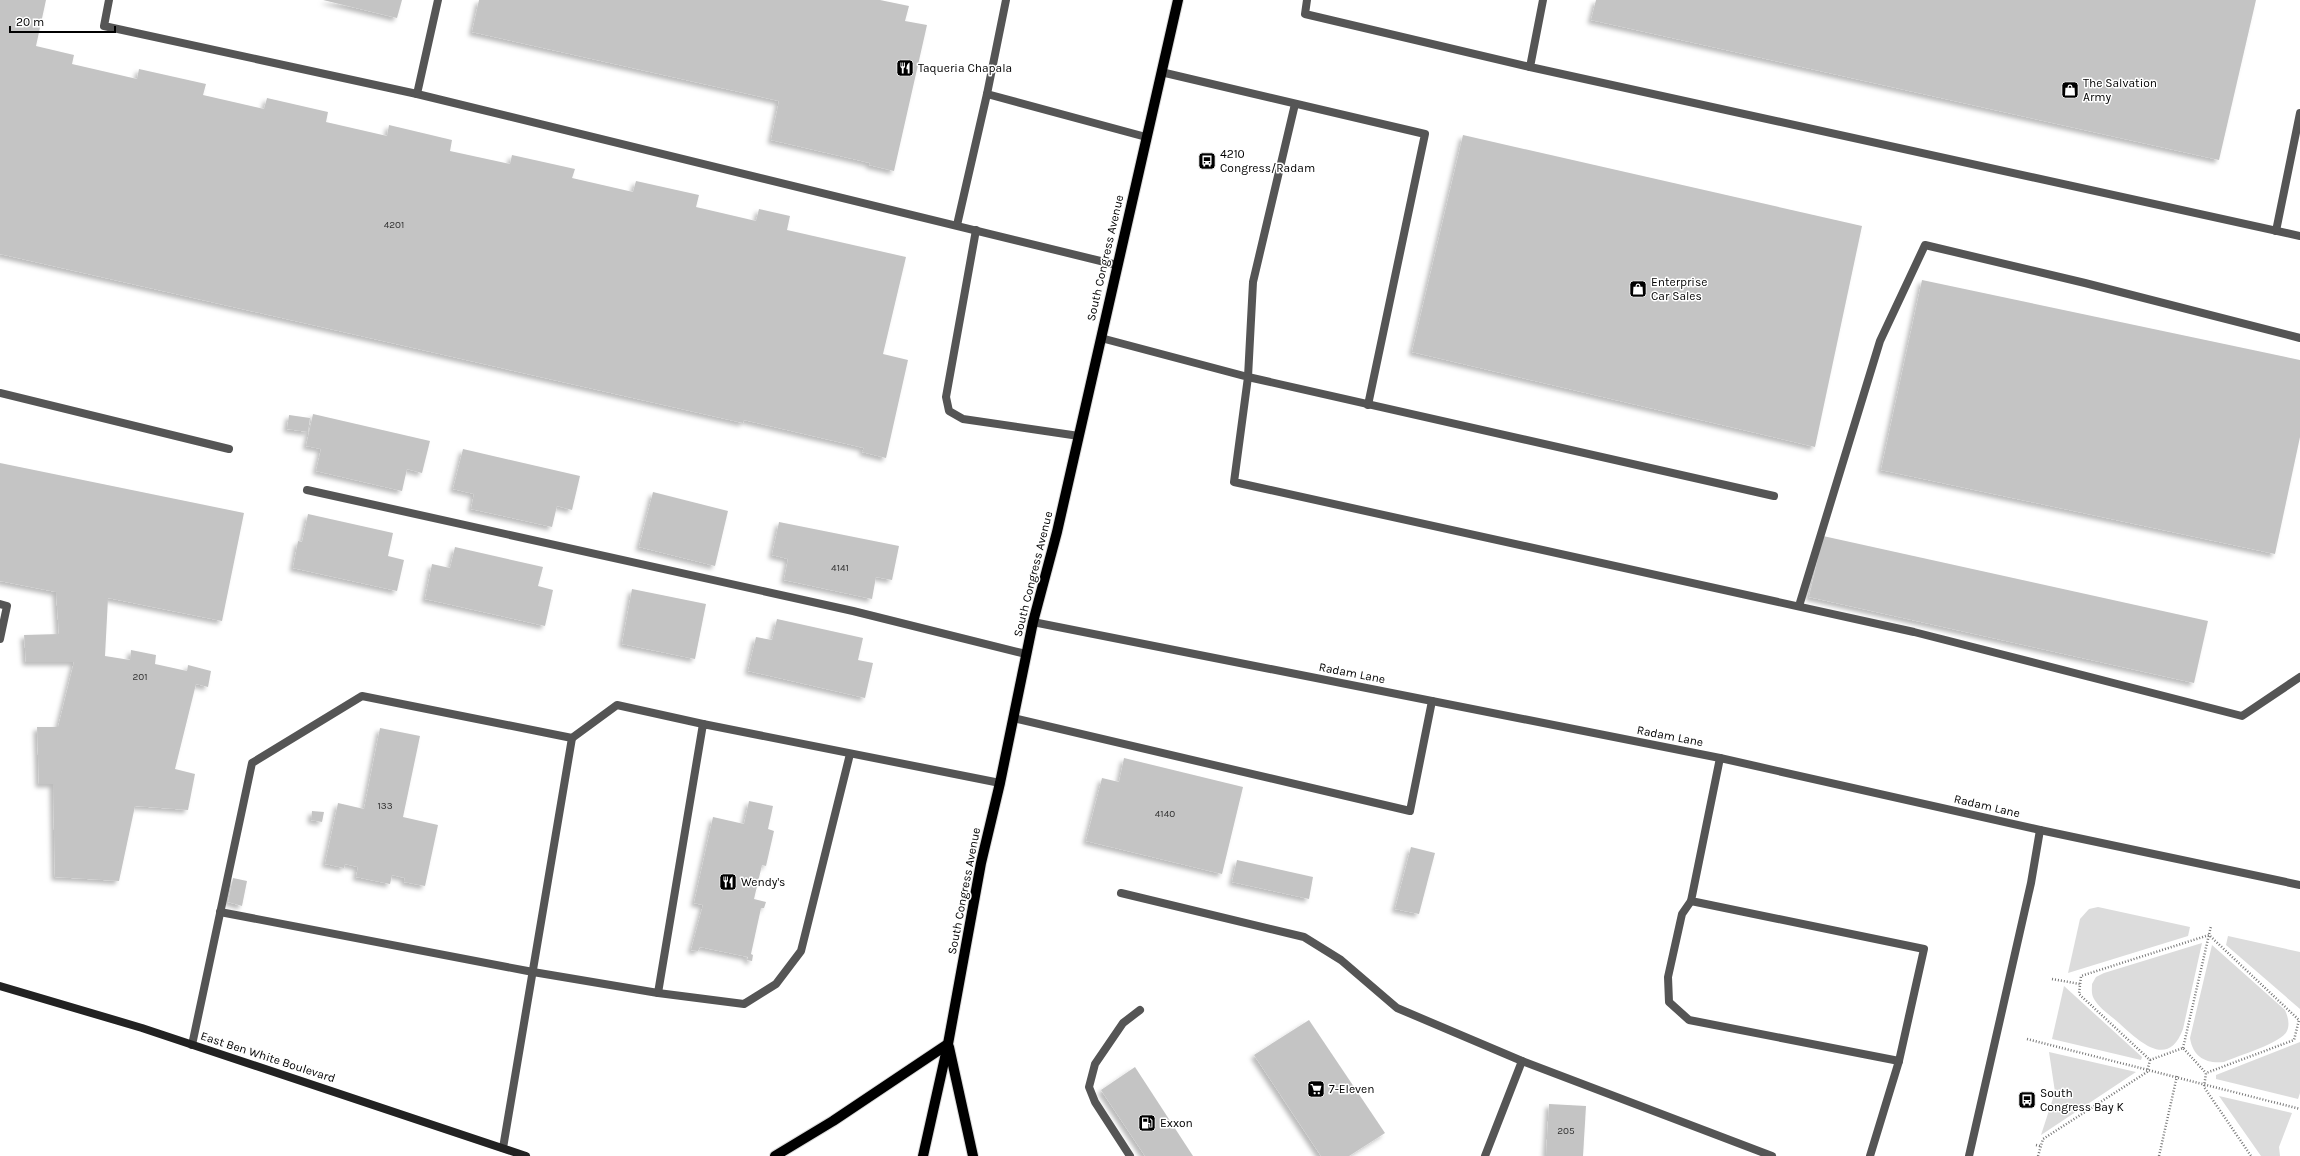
<svg xmlns="http://www.w3.org/2000/svg" width="2300" height="1156" font-family="Karla,sans-serif">
<style>
.green{fill:#dcdcdc}
.building{fill:#c4c4c4;filter:url(#shadow)}
.lines{fill:none;stroke-linecap:round;stroke-linejoin:round}
.primary-casing{stroke:#dbdbdb;stroke-width:12}
.path{stroke:#777;stroke-width:2.5;stroke-dasharray:1 2;stroke-linecap:butt}
.lane{stroke:#555;stroke-width:8}
.street{stroke:#555;stroke-width:8}
.secondary{stroke:#222;stroke-width:8}
.primary{stroke:#000;stroke-width:10}
.labels{text-anchor:middle;dominant-baseline:central;stroke-width:3;stroke-linejoin:round;paint-order:stroke}
.number-label{font-size:10px;fill:#313131}
.poi-label{font-size:12px;fill:#000;stroke:#fff;text-anchor:start}
.street-label{font-size:12px;fill:#000;stroke:#fff}
</style>
<defs>
<filter id="shadow"><feDropShadow dx="-3.5" dy="3.5" stdDeviation="2" flood-color="#0004"/></filter>
</defs>
<rect width="100%" height="100%" fill="#fff"/>
<g class="green">
<polygon points="2098,907 2190,927 2188,936 2068,973 2080,919 2089,909"/>
<polygon points="2228,936 2300,952 2300,1009 2226,945"/>
<path d="M2202,943L2183,1029C2168,1070 2139,1041 2119,1023C2111,1016 2099,1008 2094,999C2091,994 2092,989 2092,984L2096,977L2104,973Z"/>
<path d="M2212,945L2285,1010C2288,1017 2290,1024 2287,1031C2282,1043 2237,1056 2224,1062C2206,1064 2193,1057 2190,1038Z"/>
<polygon points="2064,986 2142,1057 2141,1060 2052,1039"/>
<polygon points="2300,1042 2300,1093 2298,1099 2216,1079 2216,1075"/>
<polygon points="2049,1052 2136,1072 2041,1135 2055,1092"/>
<polygon points="2219,1096 2292,1113 2279,1147 2280,1156 2261,1156"/>
</g>
<g class="building">
<polygon points="0,0 46,0 36,46 74,55 72,64 137,79 139,69 206,84 203,95 264,109 267,98 328,112 326,122 387,136 389,125 452,140 450,151 510,164 512,155 575,169 572,178 633,192 636,181 699,195 696,207 756,221 759,209 790,216 787,230 906,257 883,354 908,360 886,458 862,452 864,448 744,420 743,423 0,254"/>
<polygon points="323,0 402,0 397,18"/>
<polygon points="479,0 880,0 909,6 905,21 927,25 894,171 869,165 870,163 771,140 779,101 472,32"/>
<polygon points="1596,0 2256,0 2219,160 1591,20"/>
<polygon points="1463,135 1862,226 1815,447 1412,352"/>
<polygon points="1922,280 2300,360 2300,437 2275,554 1881,470"/>
<polygon points="313,414 430,441 422,473 407,469 402,491 316,471 321,449 306,446"/>
<polygon points="289,415 310,418 308,432 287,429"/>
<polygon points="463,449 580,476 572,510 557,506 552,527 471,509 474,494 453,489"/>
<polygon points="0,463 244,513 222,621 108,598 105,656 130,660 131,650 156,655 155,664 187,671 188,665 211,671 208,687 196,684 175,769 195,774 188,810 135,806 119,881 55,877 53,784 39,784 37,727 58,727 74,662 26,662 24,635 59,634 56,592 0,581"/>
<polygon points="653,492 728,511 715,566 639,547"/>
<polygon points="308,514 393,533 388,556 404,560 397,591 293,568 298,541 302,542"/>
<polygon points="779,522 899,546 892,580 876,577 872,599 784,580 788,559 772,555"/>
<polygon points="1823,536 2208,621 2194,683 1809,597"/>
<polygon points="455,547 543,567 538,586 553,590 545,626 425,599 432,564 450,568"/>
<polygon points="632,589 706,604 695,659 622,644"/>
<polygon points="777,619 863,638 858,660 873,663 865,698 748,671 756,637 772,640"/>
<polygon points="380,728 420,736 403,817 438,825 425,886 404,882 405,878 392,875 390,884 356,877 358,867 345,864 344,868 325,864 338,803 364,809"/>
<polygon points="1124,758 1243,787 1222,874 1086,841 1102,778 1119,782"/>
<polygon points="749,801 773,806 768,829 774,831 766,866 762,865 754,899 766,902 764,908 761,908 751,954 753,955 752,961 747,960 748,957 700,947 698,951 691,950 703,905 694,903 713,817 744,824"/>
<polygon points="312,811 324,812 322,822 311,820"/>
<polygon points="1411,847 1435,853 1419,914 1395,909"/>
<polygon points="1237,860 1313,877 1309,899 1232,882"/>
<polygon points="233,878 247,881 242,906 228,902"/>
<polygon points="1309,1020 1385,1133 1349,1156 1321,1156 1254,1055"/>
<polygon points="1135,1067 1193,1156 1145,1156 1101,1090"/>
<polygon points="1549,1104 1586,1106 1583,1156 1546,1156"/>
</g>
<g class="lines">
<defs>
<g id="primary">
<polyline points="949,1047 973,1156"/>
<polyline points="775,1156 833,1121 948,1044"/>
<polyline points="923,1156 948,1044 981,863 1000,783 1033,622 1057,532 1178,0"/>
</g>
</defs>
<use href="#primary" class="primary-casing"/>
<g class="path">
<polyline points="2052,979 2080,984"/>
<polyline points="2027,1039 2300,1109"/>
<polyline points="2183,1048 2211,926"/>
<polyline points="2150,1060 2183,1048 2206,1073"/>
<polyline points="2036,1145 2040,1146"/>
<polyline points="2038,1156 2043,1139 2147,1072 2150,1060 2079,994 2081,976 2209,935 2299,1020 2294,1040 2206,1073 2204,1087 2251,1156"/>
<polyline points="2159,1156 2177,1076"/>
</g>
<g class="lane">
<polyline points="109,0 104,26 417,94"/>
<polyline points="438,0 417,94 1117,265"/>
<polyline points="1006,0 987,94 1146,137"/>
<polyline points="1307,0 1305,14 1530,67"/>
<polyline points="1543,0 1530,67 2300,236"/>
<polyline points="1161,72 1425,134 1368,405"/>
<polyline points="1295,104 1253,282 1248,377 1774,496"/>
<polyline points="957,225 987,94"/>
<polyline points="976,230 946,397 949,411 963,419 1079,436"/>
<polyline points="2276,231 2300,113"/>
<polyline points="1101,338 1248,377 1234,482 1914,632 2242,716 2300,677"/>
<polyline points="0,393 229,449"/>
<polyline points="307,490 853,611 1026,654"/>
<polyline points="0,604 7,606 0,639"/>
<polyline points="1799,606 1880,341 1925,245 2085,283 2300,338"/>
<polyline points="1013,718 1410,811 1432,701"/>
<polyline points="572,738 617,705 703,724"/>
<polyline points="1720,758 1691,901 1924,949 1899,1061 1870,1156"/>
<polyline points="1121,893 1304,937 1341,960 1397,1008 1522,1061 1485,1156"/>
<polyline points="1691,901 1682,914 1668,977 1669,1002 1689,1020 1899,1061"/>
<polyline points="220,912 533,972 658,993 703,724 1000,783"/>
<polyline points="658,993 744,1004 776,984 801,951 850,754"/>
<polyline points="192,1045 252,763 362,696 572,738 503,1148"/>
<polyline points="1522,1061 1772,1156"/>
<polyline points="1130,1156 1095,1102 1089,1087 1095,1064 1123,1023 1140,1010"/>
<polyline points="1969,1156 2031,883 2040,830"/>
</g>
<polyline class="street" points="1033,622 1720,758 2040,830 2300,885"/>
<polyline class="secondary" points="0,986 142,1028 526,1156"/>
<use href="#primary" class="primary"/>
</g>
<defs>
<symbol id="restaurant-square" viewBox="-11 -11 22 22"><rect x="-9" y="-9" width="18" height="18" rx="4" fill="#000" stroke="#fff"/><path d="M-5-6h1v4h1v-4h1v4h1v-4h1v5L-1.5 .5V6h-2V.5L-5-1ZM5-6V6H3V1.5H1.5Q1.5-4 5-6Z" fill="#fff"/></symbol>
<symbol id="shop-square" viewBox="-11 -11 22 22"><rect x="-9" y="-9" width="18" height="18" rx="4" fill="#000" stroke="#fff"/><path d="M-5-2.5h2.3a2.7 3.5 0 0 1 5.4 0H5L5.5 6h-11ZM-1.5-2.5h3a1.5 2.3 0 0 0-3 0Z" fill="#fff"/></symbol>
<symbol id="bus-square" viewBox="-11 -11 22 22"><rect x="-9" y="-9" width="18" height="18" rx="4" fill="#000" stroke="#fff"/><path d="M-5-6H5V4H4V6H2V4H-2V6H-4V4H-5ZM-3.5-4V0h7V-4ZM-3.5 1.2v1.5H-2V1.2ZM2 1.2v1.5H3.5V1.2Z" fill="#fff"/></symbol>
<symbol id="supermarket-square" viewBox="-11 -11 22 22"><rect x="-9" y="-9" width="18" height="18" rx="4" fill="#000" stroke="#fff"/><path d="M-6-5.5h2.5l.6 2H6L4.5 2H-2.5L-4.4-4H-6ZM-1.5 3.2a1.3 1.3 0 1 0 .1 0ZM3 3.2a1.3 1.3 0 1 0 .1 0Z" fill="#fff"/></symbol>
<symbol id="fuel-square" viewBox="-11 -11 22 22"><rect x="-9" y="-9" width="18" height="18" rx="4" fill="#000" stroke="#fff"/><path d="M-5.5-6h7V0h2V4h1.3V-2.5L3-4.5l.8-.8L6-3V5H2.5V1h-1V6h-7ZM-4.2-4.7v3.2H.2V-4.7Z" fill="#fff"/></symbol>
</defs>
<g fill-rule="evenodd">
<use href="#restaurant-square" x="895" y="58" width="20" height="20"/>
<use href="#shop-square" x="2060" y="80" width="20" height="20"/>
<use href="#bus-square" x="1197" y="151" width="20" height="20"/>
<use href="#shop-square" x="1628" y="279" width="20" height="20"/>
<use href="#restaurant-square" x="718" y="872" width="20" height="20"/>
<use href="#supermarket-square" x="1306" y="1079" width="20" height="20"/>
<use href="#bus-square" x="2017" y="1090" width="20" height="20"/>
<use href="#fuel-square" x="1137" y="1113" width="20" height="20"/>
</g>
<g class="labels">
<g class="number-label">
<text x="394" y="225">4201</text>
<text x="840" y="568">4141</text>
<text x="140" y="677">201</text>
<text x="385" y="806">133</text>
<text x="1165" y="814">4140</text>
<text x="1566" y="1131">205</text>
</g>
<g class="poi-label">
<text x="918" y="68">Taqueria Chapala</text>
<text x="2083" y="83">The Salvation<tspan x="2083" dy="14">Army</tspan></text>
<text x="1220" y="154">4210<tspan x="1220" dy="14">Congress/Radam</tspan></text>
<text x="1651" y="282">Enterprise<tspan x="1651" dy="14">Car Sales</tspan></text>
<text x="741" y="882">Wendy's</text>
<text x="1329" y="1089">7-Eleven</text>
<text x="2040" y="1093">South<tspan x="2040" dy="14">Congress Bay K</tspan></text>
<text x="1160" y="1123">Exxon</text>
</g>
<g class="street-label">
<text transform="translate(1105 258) rotate(-77)">South Congress Avenue</text>
<text transform="translate(1033 574) rotate(-76)">South Congress Avenue</text>
<text transform="translate(1352 673) rotate(11)">Radam Lane</text>
<text transform="translate(1670 736) rotate(11)">Radam Lane</text>
<text transform="translate(1987 806) rotate(13)">Radam Lane</text>
<text transform="translate(964 891) rotate(-79)">South Congress Avenue</text>
<text transform="translate(268 1057) rotate(18)">East Ben White Boulevard</text>
</g>
</g>
<path d="M10 26v6h105v-6" fill="none" stroke="#000000" stroke-width="2"/>
<text x="16" y="26" font-size="12" fill="#000000" stroke="#ffffff" stroke-width="3" paint-order="stroke">20 m</text>
</svg>
